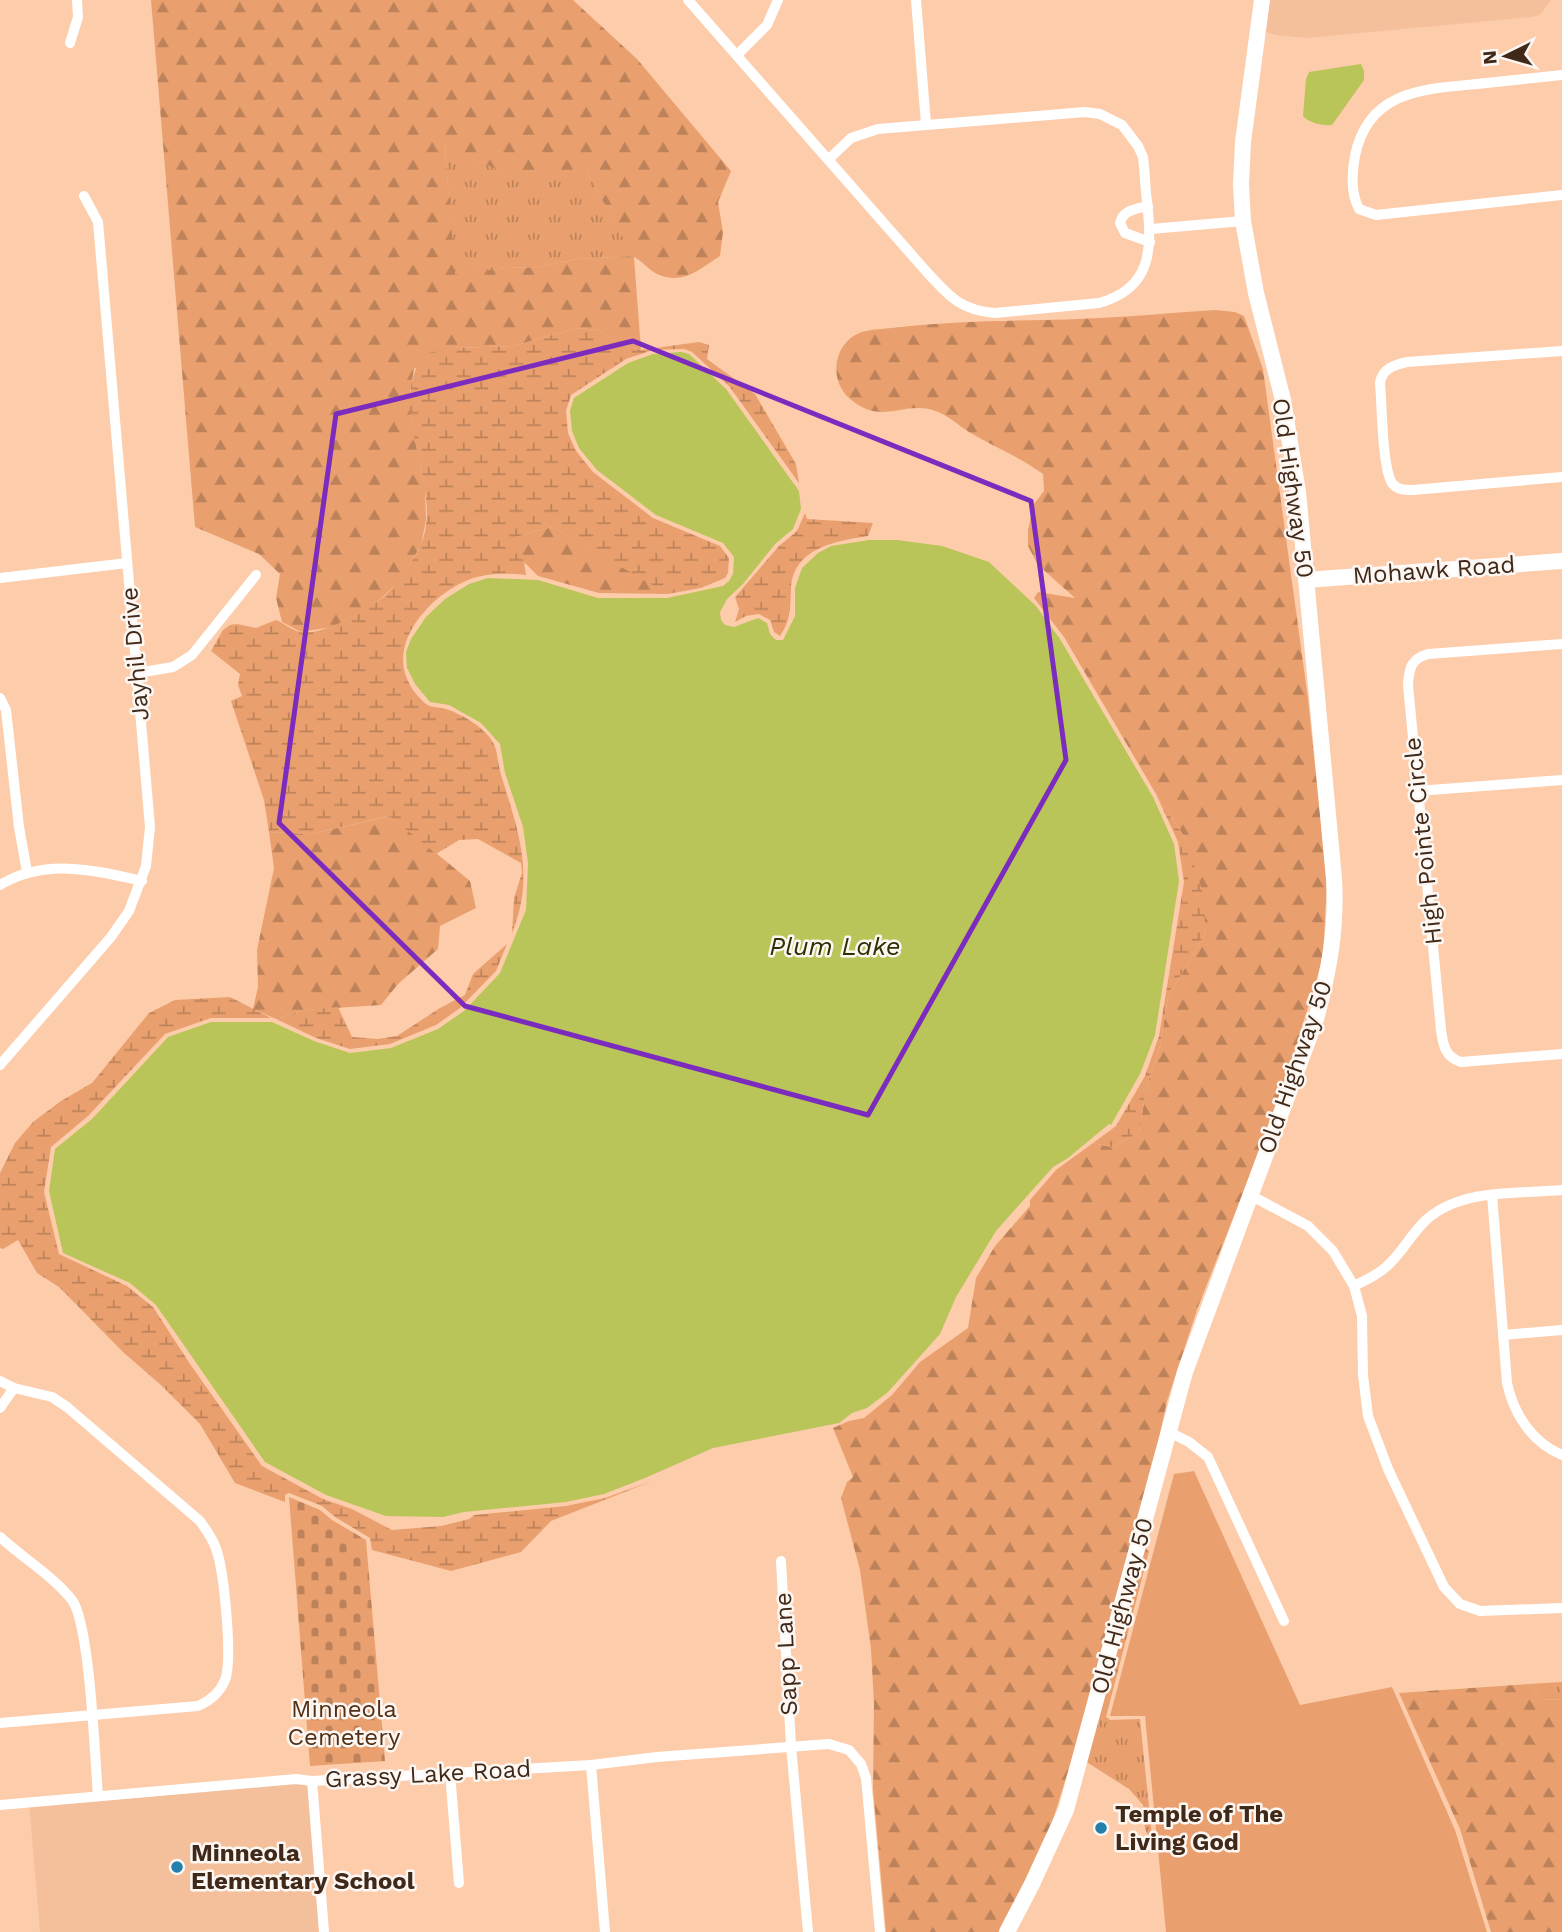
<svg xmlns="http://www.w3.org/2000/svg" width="1562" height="1932" font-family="'Work Sans',sans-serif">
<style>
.built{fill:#f4bf9b}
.grass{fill:url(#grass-tufts)}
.forest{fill:url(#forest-firs);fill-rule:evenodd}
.wetland{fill:url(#wetland-marsh)}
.cemetery{fill:url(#cemetery-stones)}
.park{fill:#e9a06e}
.water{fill:#b9c558}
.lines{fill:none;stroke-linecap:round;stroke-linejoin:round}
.street{stroke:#fff;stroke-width:10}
.secondary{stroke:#fff;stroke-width:16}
.marked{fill:none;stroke:#7b2cbf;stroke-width:5;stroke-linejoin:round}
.poi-dot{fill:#2380ad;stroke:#fdf7f3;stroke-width:2.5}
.labels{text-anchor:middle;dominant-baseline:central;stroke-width:5;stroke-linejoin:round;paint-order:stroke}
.street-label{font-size:24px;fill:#402919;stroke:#fdf7f3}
.park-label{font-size:24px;fill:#532f14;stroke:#fdf7f3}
.poi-label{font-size:24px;font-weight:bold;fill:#402919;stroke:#fdf7f3;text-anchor:start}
.water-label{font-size:26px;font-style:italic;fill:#2d3102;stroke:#fdf7f3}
</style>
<defs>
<pattern id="grass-tufts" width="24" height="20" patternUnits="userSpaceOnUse" patternTransform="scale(1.75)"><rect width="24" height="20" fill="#e9a06e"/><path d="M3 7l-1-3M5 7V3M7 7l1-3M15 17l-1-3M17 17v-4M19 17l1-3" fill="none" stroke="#be825a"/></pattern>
<pattern id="forest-firs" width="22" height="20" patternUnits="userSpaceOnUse" patternTransform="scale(1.75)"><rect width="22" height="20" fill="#e9a06e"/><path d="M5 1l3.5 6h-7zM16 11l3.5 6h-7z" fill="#be825a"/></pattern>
<pattern id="wetland-marsh" width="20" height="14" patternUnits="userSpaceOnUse" patternTransform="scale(1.75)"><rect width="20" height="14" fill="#e9a06e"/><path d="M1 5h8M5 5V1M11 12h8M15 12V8" fill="none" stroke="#be825a"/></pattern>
<pattern id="cemetery-stones" width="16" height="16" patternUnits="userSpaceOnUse" patternTransform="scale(1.75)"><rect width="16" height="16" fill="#e9a06e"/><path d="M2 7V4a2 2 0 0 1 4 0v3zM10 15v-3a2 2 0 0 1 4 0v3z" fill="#be825a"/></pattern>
</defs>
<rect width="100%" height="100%" fill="#fdccab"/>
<g class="built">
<polygon points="1267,0 1551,0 1540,15 1532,17 1306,38 1276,35 1264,31"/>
<polygon points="312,1781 324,1932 40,1932 29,1802"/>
</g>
<g class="grass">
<polygon points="445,145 498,170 586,170 634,256 577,259 540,267 507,268 454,275"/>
<polygon points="1143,1547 1149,1551 1106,1717 1110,1720 1140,1719 1153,1846 1145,1829 1143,1805 1129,1789 1085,1761"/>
<polygon points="1562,1682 1562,1700 1542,1699 1528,1684"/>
</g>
<g class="forest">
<path d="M151,0H573L637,59L731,171L718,202L723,232L720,256C700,269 682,286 657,274C649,270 642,261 634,257L641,350L616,342L598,330L576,328L514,346L451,348L414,369L410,391L411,419L425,488L426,520L421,546L398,582L371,608L332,627L301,632L282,622L276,598L280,574L259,554L195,527ZM445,146L498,170H586L633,256L577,259L540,267L507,268L455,274Z"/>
<path d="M1215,310L1235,312L1244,316L1263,369L1308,699L1327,881L1323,958L1280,1099L1198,1307L1167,1401L1147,1494L1095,1685L1051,1826L1001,1932H886L873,1789L874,1704L871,1649L860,1570L841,1498L847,1482L853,1477L833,1428L849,1421L864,1418L892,1395L920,1362L968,1328L976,1278L995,1246L1030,1206V1200L1056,1170L1093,1143L1111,1147L1139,1132L1147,1085L1160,1046L1168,997L1206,932L1185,838L1156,794L1064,637L1034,598L1038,592L1075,598L1038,565L1028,546V530L1034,504L1044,491L1043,474C1020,457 994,447 969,432C959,426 949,416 938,412C904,398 883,428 849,398C826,377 836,337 866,331C874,329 884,329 892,328C943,322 994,321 1045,320C1102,319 1158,314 1215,310Z"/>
<polygon points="552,527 654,584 668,594 599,593 538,576 511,549 516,537"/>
<polygon points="391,816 470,881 476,908 440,926 438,949 398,984 381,1005 305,1010 276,1019 253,1009 258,987 257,950 274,868 269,832 311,834"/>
<polygon points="1528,1684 1542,1699 1562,1700 1562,1932 1491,1932 1460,1829 1399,1693"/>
</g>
<g class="wetland">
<path d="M576,328L598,330L616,342L641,350L699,342L709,345L707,359L755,394L796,464L799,483L729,386L692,352L684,349L653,350L626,359L571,395L566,411L568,433L576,451L593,472L653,518L720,546L729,558L728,573L725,578L701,588L668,594L552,527L516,537L512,549L524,561L526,575C506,573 487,573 468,580C431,595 387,642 409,683C412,690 420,699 426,704C431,708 440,707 446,709C456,712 471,720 479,727C502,746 494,753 502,778C519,833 535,877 512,933L514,898L522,873L521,863L478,839L459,840L436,854L390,816L311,834L269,832L264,800L231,701L242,696L238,685L240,674L211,651L223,630L230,625L237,624L256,628L276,620C283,623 292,630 300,632C318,635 344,621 360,613C379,604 395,587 406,569C411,562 417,554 420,547C447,485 383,413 424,354L451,348L514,346Z"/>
<path d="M805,513L807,519L873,523L868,536C836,541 792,548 791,590C790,608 791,620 780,636L774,632L770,620L759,614L746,616L735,622L739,609L735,597L779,546L797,531Z"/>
<polygon points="1156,794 1185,838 1202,890 1206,932 1168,997 1160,1046 1147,1085 1139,1132 1111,1147 1093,1143 1116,1126 1145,1076 1159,1036 1184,882 1178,842"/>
<polygon points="507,944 496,971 460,1008 436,1025 390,1044 350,1049 316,1038 276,1019 305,1010 338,1007 352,1037 378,1039 397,1036 440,1008 465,995 473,974"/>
<polygon points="230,997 271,1018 211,1018 165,1034 88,1116 51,1147 44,1192 59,1254 127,1286 153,1307 190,1364 262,1466 323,1499 352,1509 392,1530 441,1526 469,1519 474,1515 566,1506 605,1498 655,1480 551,1521 521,1552 451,1571 372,1550 370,1538 335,1517 322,1506 289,1493 285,1495 285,1502 235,1483 200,1424 161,1385 124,1353 59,1287 37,1273 18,1240 3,1249 0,1248 0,1173 15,1143 33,1122 61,1101 92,1083 149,1013 175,1000"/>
</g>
<polygon class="cemetery" points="289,1497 320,1510 332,1520 366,1540 385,1761 310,1766"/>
<polygon class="park" points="1194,1471 1300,1705 1392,1687 1455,1830 1487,1932 1166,1932 1145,1716 1110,1716 1174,1474"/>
<g class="water">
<path d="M1361,64L1364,71V80L1332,125C1323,126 1309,123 1303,116L1306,79L1309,72Z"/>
<polygon points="682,352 689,354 726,389 799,491 801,509 793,529 775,544 743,584 727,599 720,612 721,620 725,625 734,627 758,618 767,623 770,634 776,640 783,640 795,616 795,588 802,568 818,553 831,546 869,540 897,540 942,546 989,562 1036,606 1060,639 1153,797 1174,844 1179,881 1155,1035 1140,1074 1111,1125 1109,1124 1068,1158 1053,1167 996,1231 956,1297 940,1334 888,1392 867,1408 852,1413 839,1423 713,1448 645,1478 604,1494 566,1502 464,1512 443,1517 386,1516 326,1495 265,1462 156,1305 130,1283 63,1253 49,1191 55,1149 92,1119 168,1037 211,1022 272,1022 314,1041 350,1053 391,1048 438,1029 464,1011 500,973 526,910 528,863 523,827 505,773 500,744 481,723 449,705 430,702 415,684 407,668 406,652 411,639 426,617 445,599 469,584 488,578 538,580 598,598 667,598 723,586 729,581 733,574 734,557 723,543 656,515 597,470 579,448 572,431 570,411 574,398 628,363 653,354"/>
</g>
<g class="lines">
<g class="street">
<path d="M688,0L925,270C948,295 959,310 995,313L1099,303C1153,288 1152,248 1147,201C1145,187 1145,172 1143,157L1138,146L1122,125L1100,114L1085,112L878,129L851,138L829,159"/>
<polyline points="916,0 926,124"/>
<polyline points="70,43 78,17 77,0"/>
<polyline points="737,55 767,25 778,0"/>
<path d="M1562,75C1534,78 1505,81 1477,84C1422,89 1368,91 1355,156C1352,172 1351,194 1359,209L1376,215L1562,195"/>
<path d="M1148,206C1136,209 1123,210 1120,223L1125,233L1150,242"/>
<polyline points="1151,229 1243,221"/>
<path d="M1562,351L1407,362C1395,365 1382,368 1380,383C1382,404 1382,467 1392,483C1397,490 1405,490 1413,490L1562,477"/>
<polyline points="0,578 127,563"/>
<path d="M1562,644L1428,654C1411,659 1409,668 1408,685L1441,1030C1443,1045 1445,1057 1461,1062L1562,1054"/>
<polyline points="137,673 173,667 192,655 256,575"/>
<polyline points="0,698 6,710 19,827 27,872"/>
<polyline points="1417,791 1562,780"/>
<path d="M0,885C45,858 94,870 142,881"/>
<polyline points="0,1065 111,937 129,911 146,866 150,827 98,222 84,196"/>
<polyline points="1250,1195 1308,1226 1333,1251 1354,1286 1362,1316 1363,1375 1368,1416 1388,1469 1444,1587 1460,1604 1480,1611 1562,1608"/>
<path d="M1492,1195L1507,1383C1514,1415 1532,1442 1562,1455"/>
<path d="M1354,1286C1366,1280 1378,1275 1387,1266C1402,1253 1411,1234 1426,1220C1462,1188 1517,1194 1562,1190"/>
<polyline points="1503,1335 1562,1330"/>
<path d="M0,1381L14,1388L52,1397L67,1407L200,1521C207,1531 215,1542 218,1555C224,1577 233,1660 225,1680C220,1692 210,1701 198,1706L0,1723"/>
<polyline points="0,1408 14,1388"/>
<polyline points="1169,1432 1189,1442 1208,1457 1284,1621"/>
<path d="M0,1537C23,1558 53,1576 72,1600C90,1624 95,1760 98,1796"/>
<polyline points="781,1561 791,1746 808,1932"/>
<polyline points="591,1765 605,1932"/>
<polyline points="450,1773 459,1883"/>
<polyline points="312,1781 324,1932"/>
<polyline points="0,1805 296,1779 312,1781 591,1765 657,1757 829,1744 849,1750 861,1764 866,1778 880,1932"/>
</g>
<g class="secondary">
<polyline points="1306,580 1562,561"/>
<path d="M1007,1932L1032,1884L1066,1810L1185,1372L1316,1019C1329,972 1337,928 1334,879L1298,492L1283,400L1256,293L1243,221L1241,184L1243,142L1262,0"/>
</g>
</g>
<path class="marked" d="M633,341L1031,501L1066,760L868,1115L465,1006L279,823L336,414Z"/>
<g class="poi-dot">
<circle cx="1101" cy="1828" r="7"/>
<circle cx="177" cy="1867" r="7"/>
</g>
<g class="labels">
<g class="street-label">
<text transform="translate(1293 488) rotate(82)">Old Highway 50</text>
<text transform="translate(1434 570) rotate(-4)">Mohawk Road</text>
<text transform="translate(135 654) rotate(-95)">Jayhil Drive</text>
<text transform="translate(1423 841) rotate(-96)">High Pointe Circle</text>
<text transform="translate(1295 1067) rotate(-71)">Old Highway 50</text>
<text transform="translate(1122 1606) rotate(-75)">Old Highway 50</text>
<text transform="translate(786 1654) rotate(-93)">Sapp Lane</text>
<text transform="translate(428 1774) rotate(-3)">Grassy Lake Road</text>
</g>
<g class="park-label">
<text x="344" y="1709">Minneola<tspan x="344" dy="28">Cemetery</tspan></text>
</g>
<g class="poi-label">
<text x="1115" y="1814">Temple of The<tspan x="1115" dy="28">Living God</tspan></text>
<text x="191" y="1853">Minneola<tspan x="191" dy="28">Elementary School</tspan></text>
</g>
<g class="water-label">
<text x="835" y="946">Plum Lake</text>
</g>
</g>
<g transform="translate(1506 56) rotate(265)" stroke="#fdf7f3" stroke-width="5" paint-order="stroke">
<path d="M0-5L12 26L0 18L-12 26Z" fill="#402919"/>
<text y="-10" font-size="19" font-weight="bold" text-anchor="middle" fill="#402919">N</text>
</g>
</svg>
